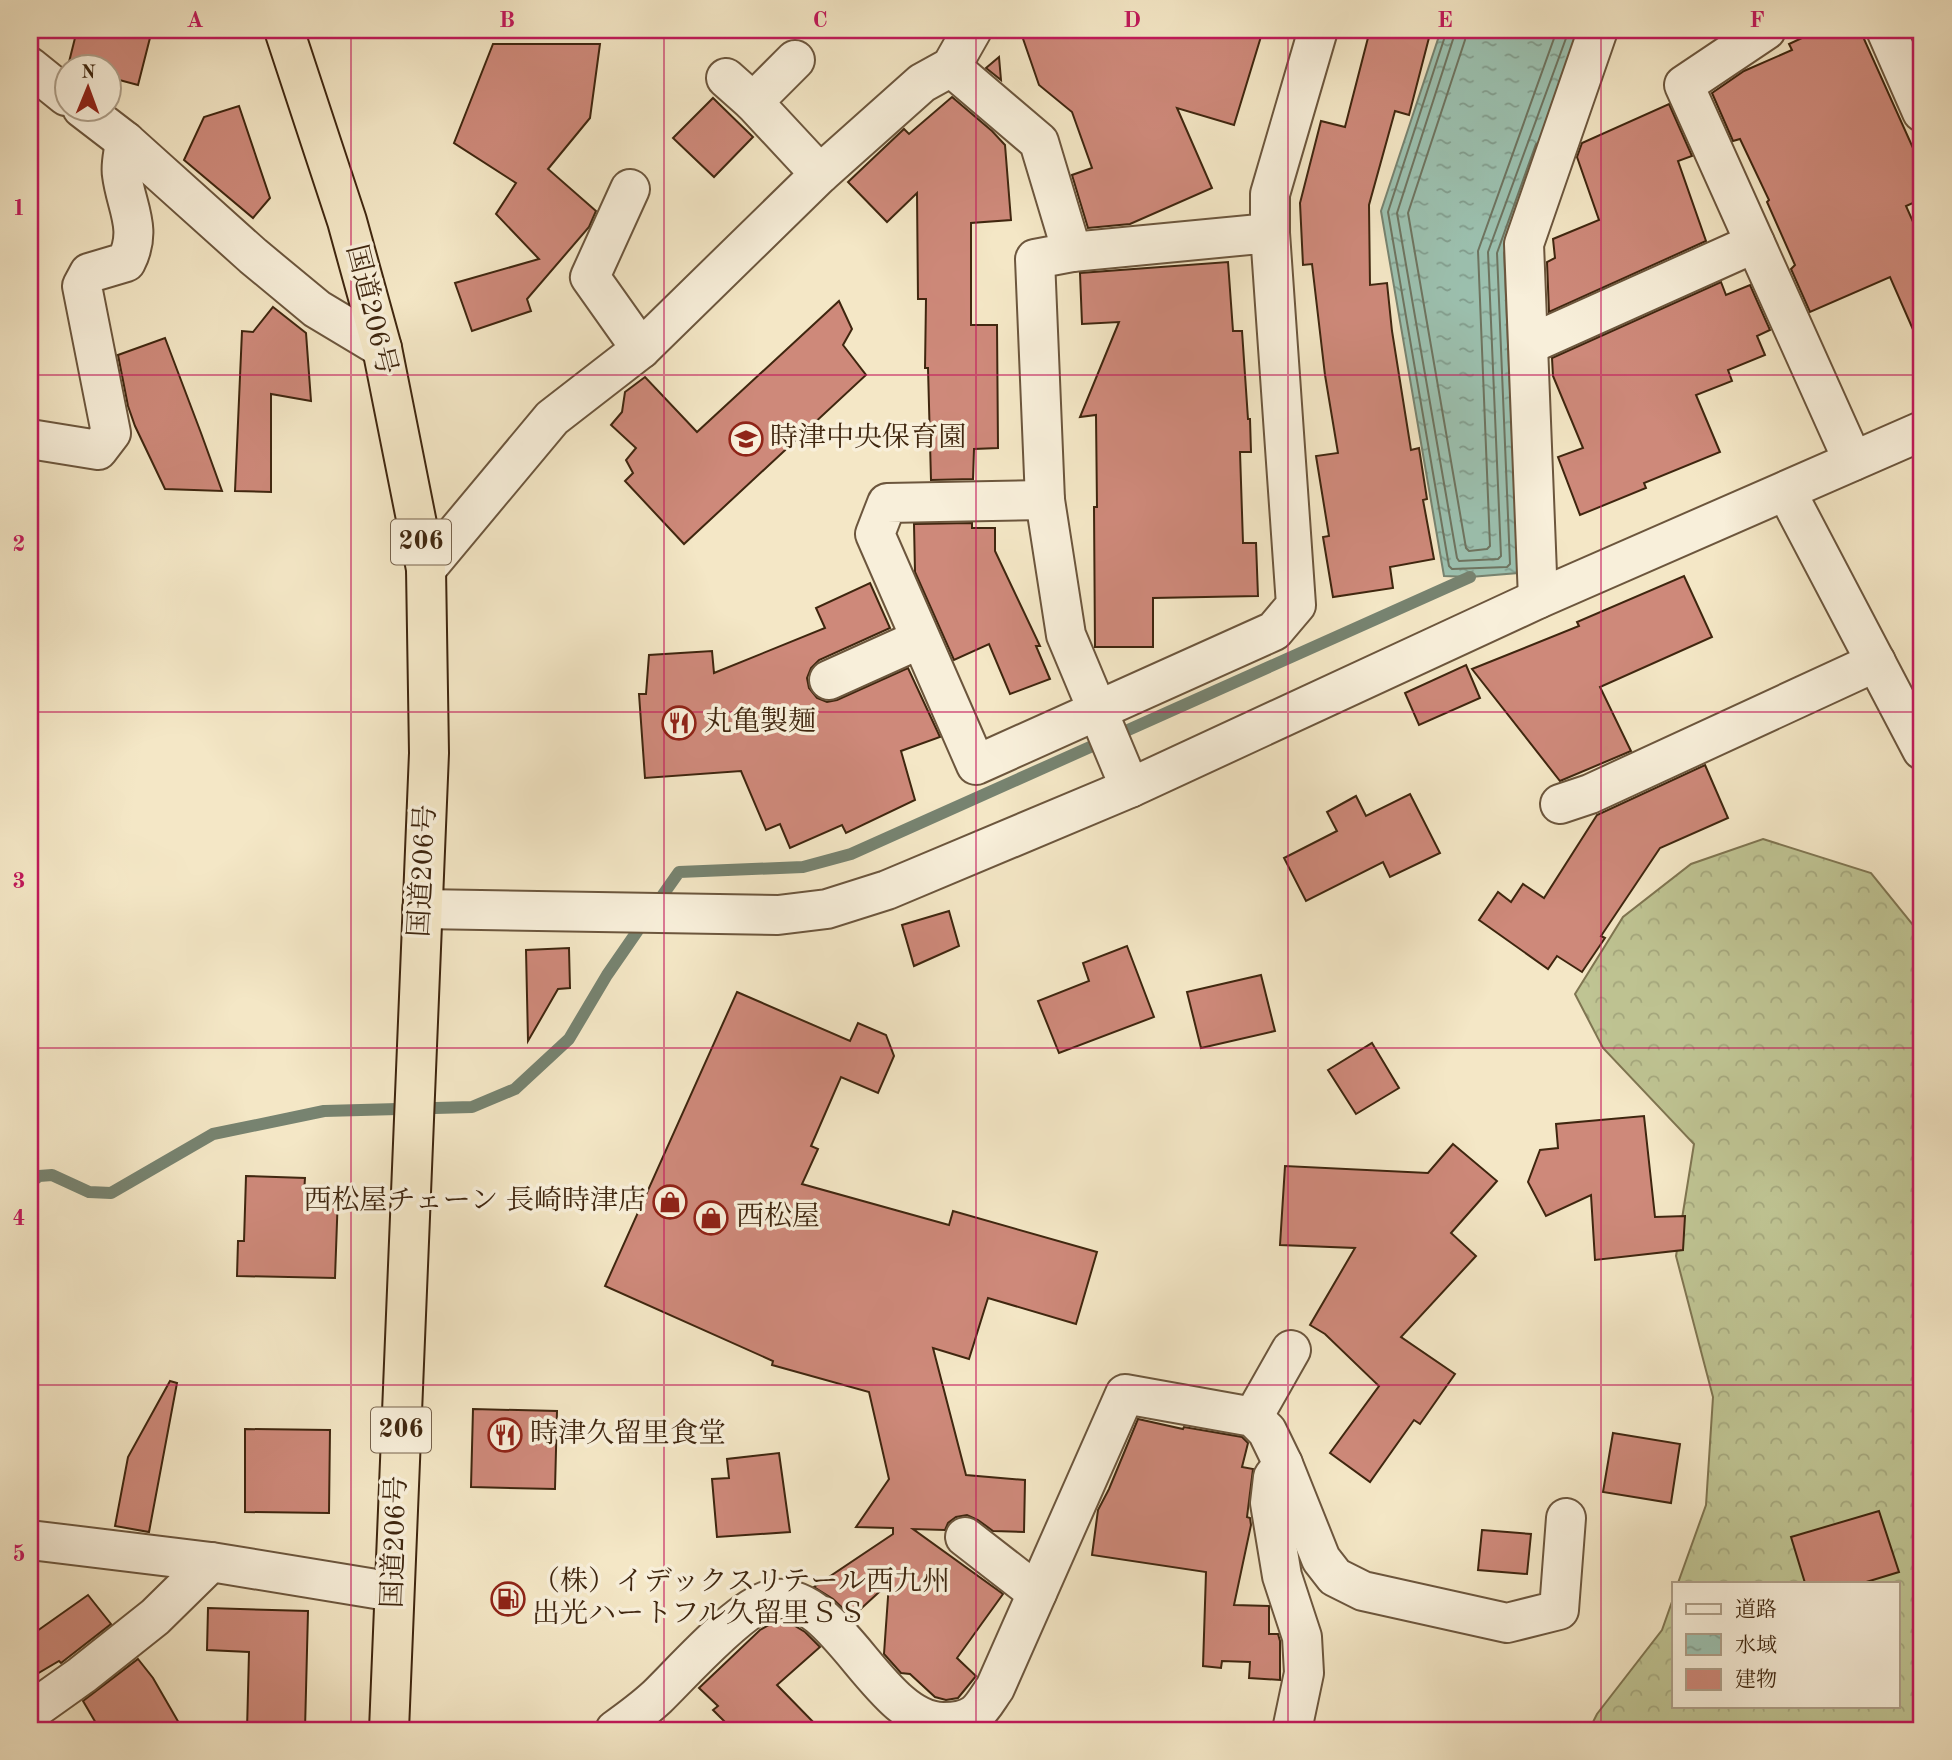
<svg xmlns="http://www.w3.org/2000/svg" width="1952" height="1760" font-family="'Old Standard TT','Noto Serif JP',serif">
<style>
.forest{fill:url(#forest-crowns);stroke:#7f7551;stroke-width:2}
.water{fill:url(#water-ripples);stroke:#778370;stroke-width:2}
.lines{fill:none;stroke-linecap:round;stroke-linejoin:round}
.shore{stroke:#6e7460;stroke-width:2}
.stream{stroke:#778370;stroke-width:12}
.building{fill:#ce897a;stroke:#3f260f;stroke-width:2}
.minor-casing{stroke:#6c563d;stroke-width:42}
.highway-casing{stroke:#3f260f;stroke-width:42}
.minor{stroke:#f8efda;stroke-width:38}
.highway{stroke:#f4e7c6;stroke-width:38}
.grid{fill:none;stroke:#c2185b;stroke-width:2;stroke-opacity:0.55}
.labels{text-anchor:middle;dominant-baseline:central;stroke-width:7;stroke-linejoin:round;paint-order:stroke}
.shield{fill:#f8efda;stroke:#76624c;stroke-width:2}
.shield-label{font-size:26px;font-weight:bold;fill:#3f260f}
.street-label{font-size:28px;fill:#3f260f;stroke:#f8efda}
.poi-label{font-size:28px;fill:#3f260f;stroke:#f8efda;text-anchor:start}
.neatline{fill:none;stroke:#c2185b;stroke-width:2.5}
.grid-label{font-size:23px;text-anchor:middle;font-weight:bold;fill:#c2185b}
</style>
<defs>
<pattern id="forest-crowns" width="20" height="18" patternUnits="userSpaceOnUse" patternTransform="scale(1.75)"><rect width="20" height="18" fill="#bfc493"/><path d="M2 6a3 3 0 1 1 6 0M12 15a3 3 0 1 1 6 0" fill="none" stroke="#a5a87e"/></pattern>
<pattern id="water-ripples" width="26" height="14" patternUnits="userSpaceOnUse" patternTransform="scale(1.75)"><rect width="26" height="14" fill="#9cc1b0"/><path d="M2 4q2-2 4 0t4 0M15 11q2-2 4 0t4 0" fill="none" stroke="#819d8e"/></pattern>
</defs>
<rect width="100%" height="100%" fill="#f4e7c6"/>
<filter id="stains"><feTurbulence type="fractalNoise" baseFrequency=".00286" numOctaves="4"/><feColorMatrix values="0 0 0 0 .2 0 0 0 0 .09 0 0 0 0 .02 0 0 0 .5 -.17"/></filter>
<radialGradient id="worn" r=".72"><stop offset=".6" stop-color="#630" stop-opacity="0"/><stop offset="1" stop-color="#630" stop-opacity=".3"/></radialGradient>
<polygon class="forest" points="1763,839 1871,873 1922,936 1922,1730 1589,1730 1597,1714 1662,1630 1674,1596 1674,1706 1898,1706 1898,1583 1678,1583 1706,1505 1713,1397 1676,1256 1694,1144 1603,1048 1575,994 1623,917 1691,864"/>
<polygon class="water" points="1441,30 1585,30 1504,253 1518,573 1470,577 1444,576 1381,211"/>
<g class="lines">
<g class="shore">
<polyline points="1447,30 1388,212 1449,566 1452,569 1507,567 1510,564 1497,253 1536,144"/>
<polyline points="1456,30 1397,213 1457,558 1459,561 1498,559 1501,556 1488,252 1569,30"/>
<polyline points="1466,30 1465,40 1408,213 1466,548 1469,551 1487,549 1490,546 1478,251 1557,30"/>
</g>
<g class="stream">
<polyline points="655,906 679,872 803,867 851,854 1470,577"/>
<polyline points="30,1183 39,1176 52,1175 89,1192 111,1193 213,1134 324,1111 472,1107 515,1089 569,1039 607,975 645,920"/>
</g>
</g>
<g class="building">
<polygon points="77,30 152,30 138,85 108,77 108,66 68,66"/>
<polygon points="1020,30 1263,30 1234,125 1177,108 1212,188 1130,224 1088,228 1072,175 1092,168 1072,112 1039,85"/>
<polygon points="1370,30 1431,30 1409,115 1395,111 1369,205 1370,285 1387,283 1392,331 1411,450 1419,448 1427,499 1423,500 1434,559 1390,567 1393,588 1333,597 1323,537 1329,536 1316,456 1338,453 1325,375 1312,264 1303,265 1300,203 1321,121 1345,127"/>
<polygon points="1819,30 1860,30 1922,168 1922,199 1906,206 1922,242 1922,350 1890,277 1810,312 1791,269 1795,265 1767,202 1769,200 1740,139 1733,141 1712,93 1744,71 1792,50 1789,44"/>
<polygon points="493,44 600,44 590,118 548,169 596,211 589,227 527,299 531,311 472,331 455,283 539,259 496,214 516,183 454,143"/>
<polygon points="999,57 1001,80 986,68"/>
<polygon points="952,97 992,131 1005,145 1011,220 971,223 971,325 997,325 998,448 974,449 973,479 931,480 928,368 925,368 926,299 918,299 917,193 887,222 848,182 904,129 909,134"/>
<polygon points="713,98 753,137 714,177 673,138"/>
<polygon points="1669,104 1692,156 1678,161 1706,241 1549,312 1547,262 1555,258 1553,239 1599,220 1577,157 1582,143"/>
<polygon points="239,106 270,198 253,218 184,160 204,117"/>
<polygon points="1228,262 1233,331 1242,331 1248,419 1250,419 1251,452 1240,452 1243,543 1256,543 1258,596 1153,598 1153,647 1095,647 1094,507 1097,507 1096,415 1080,417 1119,322 1082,324 1080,273"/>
<polygon points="1721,282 1726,295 1750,285 1770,330 1757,336 1765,355 1728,370 1732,381 1696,395 1720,452 1644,483 1646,488 1580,515 1558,457 1583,448 1553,376 1552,358"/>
<polygon points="839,301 852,329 843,345 866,375 684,544 625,481 633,473 626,460 636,448 611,425 622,412 625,392 645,377 697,432"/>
<polygon points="273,307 306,333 311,401 271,394 271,492 235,491 242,331 253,332"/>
<polygon points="165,338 201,433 222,491 165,489 135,426 128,406 118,355"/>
<polygon points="972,523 972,528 995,528 995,551 1040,646 1036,646 1050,679 1010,694 989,644 954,660 915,572 914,524"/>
<polygon points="1684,576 1712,637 1600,687 1631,751 1560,781 1472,669 1579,626 1577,622"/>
<polygon points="870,583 890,628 819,660 811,668 807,678 809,688 817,698 827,702 837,700 908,668 940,737 901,751 915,800 846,833 842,825 790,848 780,824 766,830 741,771 645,778 639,694 646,694 649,655 712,651 714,673 825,628 816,608"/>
<polygon points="1466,665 1480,698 1419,725 1405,693"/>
<polygon points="1705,765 1728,818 1660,848 1601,936 1605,938 1582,972 1557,956 1548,969 1479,920 1498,892 1511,902 1523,884 1544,898 1597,815"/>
<polygon points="1410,794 1440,853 1390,877 1383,862 1306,901 1284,858 1337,831 1327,812 1356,796 1366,816"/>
<polygon points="949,911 959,946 914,966 902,925"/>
<polygon points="1127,946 1154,1017 1059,1053 1038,1001 1089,981 1083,963"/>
<polygon points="569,948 570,988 558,989 528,1041 526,950"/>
<polygon points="1261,975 1275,1031 1201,1048 1187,992"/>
<polygon points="737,992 850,1041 858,1023 886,1035 894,1056 878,1093 841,1077 811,1146 818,1149 802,1184 949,1225 953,1211 1097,1252 1076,1324 988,1298 969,1359 933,1348 966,1475 1025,1480 1024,1532 993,1531 978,1520 967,1515 956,1517 948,1523 945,1530 913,1529 1003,1594 957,1658 976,1676 958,1698 946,1700 935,1697 910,1674 901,1673 884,1654 889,1583 852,1617 833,1599 814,1587 893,1534 893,1528 856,1527 889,1479 869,1392 772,1365 773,1361 605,1286"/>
<polygon points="1372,1043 1399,1088 1356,1114 1328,1070"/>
<polygon points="1644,1116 1655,1217 1685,1216 1683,1250 1595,1260 1591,1195 1546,1216 1528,1182 1540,1150 1558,1148 1556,1124"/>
<polygon points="1453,1144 1497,1181 1451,1233 1476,1256 1401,1337 1455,1374 1420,1424 1414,1420 1370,1482 1330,1453 1379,1386 1325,1334 1310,1325 1355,1248 1280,1245 1285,1166 1428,1173"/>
<polygon points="246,1176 305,1178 304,1193 338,1194 335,1278 237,1276 238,1241 244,1241"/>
<polygon points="170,1381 177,1383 149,1532 115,1526 128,1457"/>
<polygon points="473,1409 557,1411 555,1489 471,1487"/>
<polygon points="1138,1419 1183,1429 1184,1427 1242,1437 1248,1443 1242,1467 1253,1469 1247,1517 1250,1518 1251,1525 1234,1605 1269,1606 1269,1634 1278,1634 1280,1641 1280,1680 1249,1678 1250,1662 1222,1661 1221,1668 1203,1666 1206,1572 1092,1555 1098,1510 1109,1489"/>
<polygon points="245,1429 330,1430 329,1513 245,1512"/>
<polygon points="1613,1433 1680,1444 1671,1503 1603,1492"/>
<polygon points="779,1453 790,1532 717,1537 712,1479 729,1478 727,1459"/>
<polygon points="1879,1511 1899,1572 1863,1583 1805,1583 1791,1537"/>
<polygon points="1482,1530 1531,1534 1527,1574 1478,1570"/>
<polygon points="88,1595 111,1624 61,1663 59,1661 30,1678 30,1636"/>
<polygon points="208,1608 308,1611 305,1730 247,1730 249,1652 207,1650"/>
<polygon points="776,1621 790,1623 805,1632 820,1647 777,1685 821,1730 733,1730 713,1710 718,1706 699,1688 760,1630"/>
<polygon points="138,1659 153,1678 183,1730 100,1730 83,1701"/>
</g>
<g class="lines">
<defs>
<g id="minor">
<polyline points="1766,30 1684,85 1853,461"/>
<polyline points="1886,30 1922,112"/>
<polyline points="795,60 753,102 820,174"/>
<polyline points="30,67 66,96"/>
<polyline points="951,67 1039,142 1072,252 1035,259 1045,500 1066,635 1130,788"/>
<polyline points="726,78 753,102"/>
<polyline points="82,108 125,141 253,256 317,309 382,348"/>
<polyline points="630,189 590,277 641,349"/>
<polyline points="1270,233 1270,194 1318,30"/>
<polyline points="1528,345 1755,243"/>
<path d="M30,439L98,450L111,433L82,286L89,273L126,262C143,229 126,207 122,175C120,165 124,152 125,141"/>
<polyline points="1786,491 1922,750"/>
<polyline points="1045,500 887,503 875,534 976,765 1274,631 1296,605 1270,233 1072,252"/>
<polyline points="426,569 552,418 641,349 820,174 922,83 951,67 972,30"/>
<polyline points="1538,599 1524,244 1598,30"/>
<polyline points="829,680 920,639"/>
<polyline points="1560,804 1590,794 1876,662"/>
<polyline points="422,909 778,915 827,909 887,890 1130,788 1538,599 1922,431"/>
<polyline points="1253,1417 1291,1350"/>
<polyline points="1283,1464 1273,1477 1270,1503 1282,1576 1302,1637 1304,1673 1292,1730"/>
<polyline points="965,1537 1037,1593"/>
<polyline points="30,1540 211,1562 394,1592"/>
<polyline points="30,1712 82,1675 155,1617 211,1562"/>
<path d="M615,1730C629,1720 644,1709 657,1697C681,1674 744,1602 774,1599C838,1591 879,1723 944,1722C954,1722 967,1720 975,1714C983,1708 989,1696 995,1688L1125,1394L1253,1417L1267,1431L1283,1464L1321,1559L1335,1577L1363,1591L1507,1623L1559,1610L1566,1518"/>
</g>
<polyline id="highway" points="284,30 347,221 382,348 426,569 429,753 389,1730"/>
</defs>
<use href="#minor" class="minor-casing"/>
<use href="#highway" class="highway-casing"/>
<use href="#minor" class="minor"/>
<use href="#highway" class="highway"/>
</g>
<path class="grid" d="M351,30V1730M664,30V1730M976,30V1730M1288,30V1730M1601,30V1730M30,375H1922M30,712H1922M30,1048H1922M30,1385H1922"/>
<defs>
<symbol id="school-ring" viewBox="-11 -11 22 22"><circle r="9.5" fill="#f8efda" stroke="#8f2418" stroke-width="1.5"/><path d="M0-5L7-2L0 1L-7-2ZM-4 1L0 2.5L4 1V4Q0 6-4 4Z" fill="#8f2418"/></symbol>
<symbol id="restaurant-ring" viewBox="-11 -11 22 22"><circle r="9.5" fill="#f8efda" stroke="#8f2418" stroke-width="1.5"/><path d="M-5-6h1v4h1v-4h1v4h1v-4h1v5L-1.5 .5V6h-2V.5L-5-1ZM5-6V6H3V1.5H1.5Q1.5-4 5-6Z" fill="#8f2418"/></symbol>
<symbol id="shop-ring" viewBox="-11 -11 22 22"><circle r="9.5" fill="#f8efda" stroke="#8f2418" stroke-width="1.5"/><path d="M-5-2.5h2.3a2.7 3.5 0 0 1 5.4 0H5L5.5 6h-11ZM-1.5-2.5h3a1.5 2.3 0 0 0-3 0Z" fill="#8f2418"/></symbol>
<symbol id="fuel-ring" viewBox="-11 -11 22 22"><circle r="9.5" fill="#f8efda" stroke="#8f2418" stroke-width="1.5"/><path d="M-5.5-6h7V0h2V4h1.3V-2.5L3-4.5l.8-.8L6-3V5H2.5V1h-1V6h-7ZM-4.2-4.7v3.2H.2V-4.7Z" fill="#8f2418"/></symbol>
</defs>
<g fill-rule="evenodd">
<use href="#school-ring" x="727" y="420" width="38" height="38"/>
<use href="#restaurant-ring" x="660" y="704" width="38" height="38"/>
<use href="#shop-ring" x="651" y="1183" width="38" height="38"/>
<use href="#shop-ring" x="692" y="1199" width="38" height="38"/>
<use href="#restaurant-ring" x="486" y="1416" width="38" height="38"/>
<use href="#fuel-ring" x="489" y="1580" width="38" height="38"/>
</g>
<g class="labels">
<g class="shield">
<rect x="391" y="519.5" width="60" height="45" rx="5"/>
<rect x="371" y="1407.5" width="60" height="45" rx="5"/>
</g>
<g class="shield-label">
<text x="421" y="542">206</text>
<text x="401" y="1430">206</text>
</g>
<g class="street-label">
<text transform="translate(370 310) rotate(76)">国道206号</text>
<text transform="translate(424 871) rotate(-87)">国道206号</text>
<text transform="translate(396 1542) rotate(-88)">国道206号</text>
</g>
<g class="poi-label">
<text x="770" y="439">時津中央保育園</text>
<text x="704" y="723">丸亀製麺</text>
<text x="646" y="1202" text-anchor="end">西松屋チェーン 長崎時津店</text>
<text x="736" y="1218">西松屋</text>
<text x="530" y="1435">時津久留里食堂</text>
<text x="532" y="1583">（株）イデックスリテール西九州<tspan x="532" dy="32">出光ハートフル久留里ＳＳ</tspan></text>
</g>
</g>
<rect width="1952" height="1760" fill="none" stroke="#f4e7c6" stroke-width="77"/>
<rect x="1672" y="1582" width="228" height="126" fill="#f8efda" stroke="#ae9f89" stroke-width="2"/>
<rect x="1686" y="1604" width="35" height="10" fill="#f8efda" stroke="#ae9f89" stroke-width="2"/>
<text x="1735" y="1616" font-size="21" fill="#3f260f">道路</text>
<rect x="1686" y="1634" width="35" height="21" fill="url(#water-ripples)" stroke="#ae9f89" stroke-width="2"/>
<text x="1735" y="1652" font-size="21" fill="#3f260f">水域</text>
<rect x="1686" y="1669" width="35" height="21" fill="#ce897a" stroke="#ae9f89" stroke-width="2"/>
<text x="1735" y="1686" font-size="21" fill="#3f260f">建物</text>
<g transform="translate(88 88) rotate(1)"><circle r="33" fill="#f8efda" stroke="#ae9f89" stroke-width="2"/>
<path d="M0-5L12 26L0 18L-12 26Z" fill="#8f2418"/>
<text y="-10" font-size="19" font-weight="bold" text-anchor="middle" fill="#3f260f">N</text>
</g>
<rect x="38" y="38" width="1875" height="1684" class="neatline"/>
<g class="grid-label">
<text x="195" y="27">A</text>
<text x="507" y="27">B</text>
<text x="820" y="27">C</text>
<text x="1132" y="27">D</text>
<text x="1445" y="27">E</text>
<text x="1757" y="27">F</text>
<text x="19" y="215">1</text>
<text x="19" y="551">2</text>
<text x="19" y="888">3</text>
<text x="19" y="1225">4</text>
<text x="19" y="1561">5</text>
</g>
<rect width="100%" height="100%" filter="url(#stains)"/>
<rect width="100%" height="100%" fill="url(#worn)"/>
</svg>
